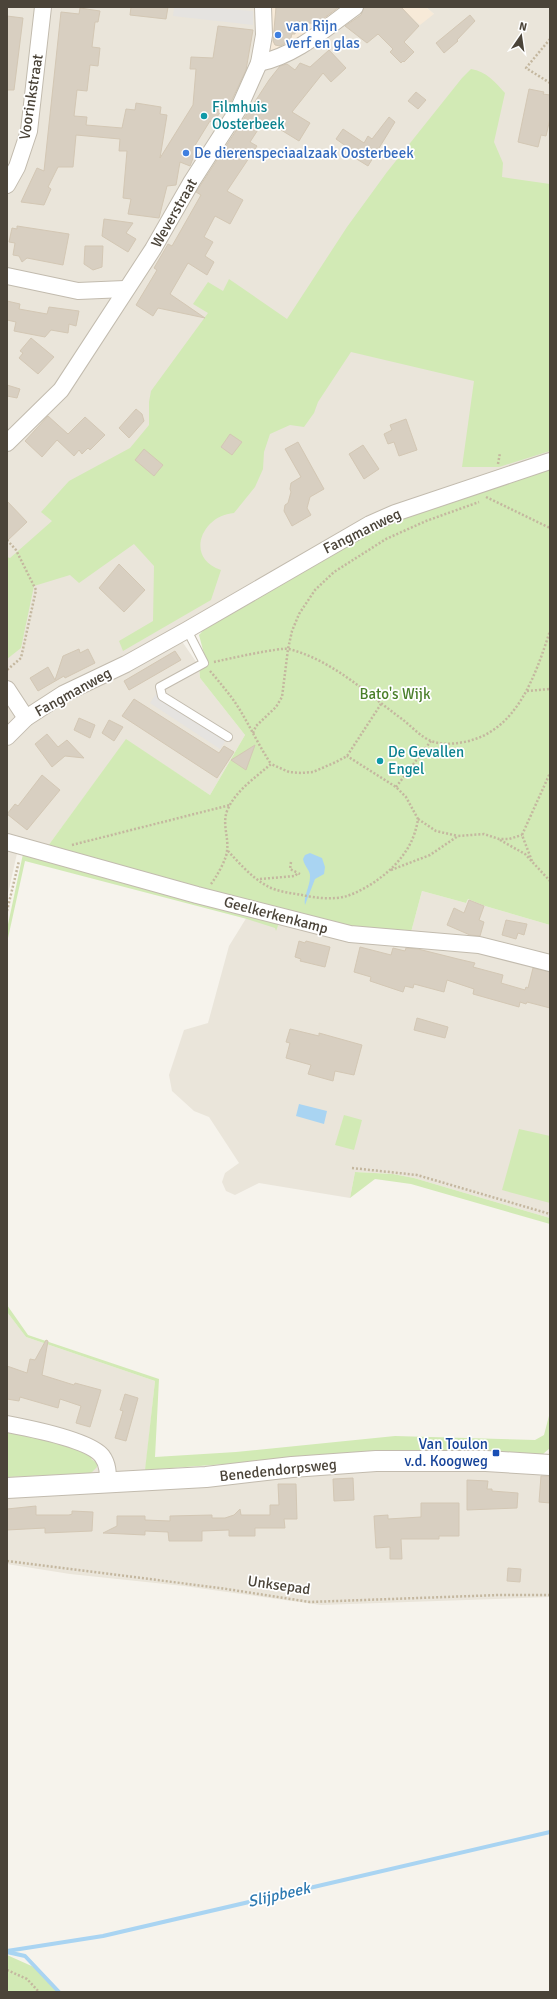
<svg xmlns="http://www.w3.org/2000/svg" width="557" height="1999" font-family="Signika,sans-serif">
<style>
.residential{fill:#eae5da}
.commercial{fill:#f7ead8}
.green{fill:#d2eab5}
.parking{fill:#e5e3e0}
.water{fill:#a9d4f2}
.lines{fill:none;stroke-linecap:round;stroke-linejoin:round}
.stream{stroke:#a9d4f2;stroke-width:4}
.building{fill:#d8cfc1;stroke:#d3c7b4}
.service-casing{stroke:#c2bbae;stroke-width:10}
.minor-casing{stroke:#c2bbae;stroke-width:18}
.tertiary-casing{stroke:#c2bbae;stroke-width:22}
.path{stroke:#c4b79f;stroke-width:2.5;stroke-dasharray:2 2;stroke-linecap:butt}
.service{stroke:#fff;stroke-width:8}
.minor{stroke:#fff;stroke-width:16}
.tertiary{stroke:#fff;stroke-width:20}
.shop-dot{fill:#3f7fe0;stroke:#fff;stroke-width:1.5}
.culture-dot{fill:#0f9aa8;stroke:#fff;stroke-width:1.5}
.transit-dot{fill:#1a4fb4;stroke:#fff;stroke-width:1.5}
.labels{text-anchor:middle;dominant-baseline:central;stroke-width:3.5;stroke-linejoin:round;paint-order:stroke}
.shop-label{font-size:15px;fill:#366cbe;stroke:#fff;text-anchor:start}
.street-label{font-size:15px;fill:#4b4439;stroke:#fff}
.culture-label{font-size:15px;fill:#0d838f;stroke:#fff;text-anchor:start}
.park-label{font-size:15px;fill:#4a7f2a;stroke:#fff}
.transit-label{font-size:15px;fill:#164399;stroke:#fff;text-anchor:end}
.water-label{font-size:16px;font-style:italic;fill:#2e7ab2;stroke:#fff}
</style>
<rect width="100%" height="100%" fill="#f6f3ec"/>
<g class="residential">
<polygon points="7,7 272,7 267,62 292,55 364,7 399,7 410,15 434,14 426,7 550,7 550,456 7,728"/>
<polygon points="181,640 199,666 200,678 245,735 210,795 126,740 45,850 7,839 7,747 27,726 52,707"/>
<polygon points="7,845 18,849 7,898"/>
<polygon points="422,891 466,903 468,899 485,906 550,925 550,960 410,936"/>
<polygon points="250,912 470,947 550,966 550,1218 414,1178 393,1174 355,1172 350,1198 259,1183 235,1195 226,1191 222,1182 225,1173 239,1163 209,1117 194,1111 172,1091 169,1075 184,1030 208,1023 229,946"/>
<polygon points="7,1312 26,1337 155,1381 145,1474 7,1481"/>
<polygon points="360,1468 550,1471 550,1597 321,1605 184,1586 70,1574 7,1564 7,1494"/>
</g>
<g class="commercial">
<polygon points="272,7 364,7 292,55 267,62"/>
<polygon points="399,7 426,7 434,14 420,25"/>
</g>
<g class="green">
<path d="M471,69C486,71 496,83 505,93L494,142L503,163L502,177L550,184V451L499,467H462L474,381L351,352L318,402L314,413L304,427L290,425L270,434L264,452L263,469L255,487L234,513C202,515 184,558 221,570L211,600L123,651L119,641L153,621L154,566L134,544L79,583L70,575L34,586L21,648L7,659V557L10,558L52,521L41,512L69,481L130,448L149,425V402L151,391L208,313L193,304L208,282L223,291L229,279L287,319L347,227L387,172L462,78Z"/>
<polygon points="550,467 550,925 485,906 468,899 466,903 422,891 410,936 369,934 45,850 126,739 210,795 245,735 200,678 199,666 204,654 199,635 211,622 372,529"/>
<polygon points="23,854 279,923 276,931 275,928 247,919 25,861 8,938 7,956 7,929"/>
<polygon points="344,1115 362,1120 354,1150 335,1145"/>
<polygon points="519,1129 550,1136 550,1203 502,1190"/>
<polygon points="355,1172 393,1174 414,1178 550,1218 550,1224 411,1184 375,1179 350,1198"/>
<polygon points="7,1305 28,1335 159,1379 155,1457 236,1452 395,1436 535,1440 544,1435 550,1412 550,1448 543,1454 538,1455 397,1451 145,1470 155,1381 26,1337 7,1312"/>
<polygon points="7,1429 52,1439 93,1456 91,1459 97,1463 97,1467 91,1473 7,1477"/>
<polygon points="7,1955 36,1968 60,1992 7,1992"/>
</g>
<g class="parking">
<polygon points="174,7 205,7 253,11 253,25 173,16"/>
<polygon points="156,694 226,740 220,749 150,703"/>
</g>
<g class="water">
<path d="M310,853L322,858L325,867L324,874L315,879L305,905C303,897 310,886 310,877C311,871 304,866 303,859L305,855Z"/>
<polygon points="299,1104 327,1111 324,1124 296,1116"/>
</g>
<g class="lines">
<g class="stream">
<polyline points="7,1951 103,1936 550,1832"/>
<polyline points="7,1952 25,1956 59,1992"/>
</g>
</g>
<g class="building">
<polygon points="131,7 168,7 166,19 130,15"/>
<polygon points="276,7 339,7 316,24 297,21 295,34 292,34 290,41 280,46 275,45 273,41"/>
<polygon points="364,7 401,7 419,26 404,42 414,52 404,62 403,61 401,63 390,52 393,49 378,34 367,43 345,26 361,15"/>
<polygon points="80,8 100,11 98,22 95,22 92,47 100,48 98,66 90,65 87,91 77,90 74,116 87,117 86,125 122,128 126,109 135,110 136,103 161,107 160,114 167,115 160,158 193,105 196,69 190,69 191,57 213,58 218,26 253,30 246,70 231,102 227,102 213,123 210,121 194,147 197,148 190,166 180,162 176,185 167,186 159,218 128,214 131,199 123,198 127,151 119,151 120,139 76,135 73,167 58,167 48,187 51,189 44,205 21,202 37,168 44,171 61,12 79,14"/>
<polygon points="470,15 475,21 457,40 458,41 444,53 436,43"/>
<polygon points="7,16 23,18 14,90 7,90"/>
<polygon points="329,50 346,68 331,82 323,73 292,112 310,123 299,141 273,125 271,126 263,122 250,142 257,146 227,191 243,200 230,224 215,216 204,237 213,242 205,256 214,262 207,275 188,263 170,294 205,318 158,308 153,316 136,305 157,270 154,268 168,244 172,246 201,195 196,192 200,186 269,80 280,66 287,64 295,70 300,63 310,67"/>
<polygon points="529,89 544,92 543,94 550,95 550,119 546,136 541,135 538,147 518,142"/>
<polygon points="416,92 426,100 418,109 408,101"/>
<polygon points="389,117 395,122 368,166 355,158 357,154 336,139 343,129 364,143 368,136 372,139"/>
<polygon points="104,219 133,223 126,233 136,239 128,252 102,236"/>
<polygon points="17,226 69,234 63,265 27,258 22,262 19,256 13,255 15,243 9,242 12,228 17,229"/>
<polygon points="85,246 103,246 102,267 93,270 84,264"/>
<polygon points="7,301 20,304 19,309 47,314 49,307 79,311 76,326 69,324 68,333 51,330 45,337 14,331 16,322 7,320"/>
<polygon points="31,338 54,357 38,374 19,358 23,353 20,351"/>
<polygon points="7,385 20,389 17,398 7,396"/>
<polygon points="136,409 142,414 144,421 129,438 119,428"/>
<polygon points="48,416 68,434 85,417 105,435 90,450 88,448 82,454 79,450 74,456 57,440 42,457 25,441"/>
<polygon points="406,419 417,450 399,456 394,442 388,444 384,434 392,430 390,425"/>
<polygon points="230,434 242,442 232,455 221,447"/>
<polygon points="298,442 324,489 310,497 307,508 311,515 292,526 284,511 285,505 288,503 291,492 290,489 291,483 301,477 285,449"/>
<polygon points="363,445 379,469 364,479 349,454"/>
<polygon points="144,449 163,465 154,476 135,460"/>
<polygon points="7,501 27,522 7,541"/>
<polygon points="119,564 145,590 124,612 99,588"/>
<polygon points="79,649 80,653 88,649 95,663 65,678 64,676 38,691 30,678 48,667 55,680 63,656"/>
<polygon points="175,651 181,660 129,690 124,681"/>
<polygon points="134,699 219,753 224,746 234,752 217,778 122,716"/>
<polygon points="79,718 95,725 90,738 74,730"/>
<polygon points="109,720 123,727 114,741 102,733"/>
<polygon points="47,734 58,747 67,740 84,758 65,756 52,767 35,744"/>
<polygon points="255,745 246,770 231,760"/>
<polygon points="42,775 60,790 27,830 7,814 15,804 18,806"/>
<polygon points="469,900 484,906 479,920 484,922 480,936 470,935 447,925 454,908 464,913"/>
<polygon points="506,920 527,924 524,935 518,933 516,939 502,935"/>
<polygon points="299,941 305,943 306,941 330,947 325,967 300,961 301,959 295,957"/>
<polygon points="360,947 391,955 393,948 405,951 406,948 418,949 458,959 475,963 473,967 503,975 501,983 525,990 526,987 528,988 533,968 550,972 550,1008 527,1002 526,1004 520,1002 519,1007 473,994 474,989 447,980 444,992 414,984 413,988 405,986 403,992 370,981 371,977 354,972"/>
<polygon points="417,1018 448,1027 445,1038 414,1030"/>
<polygon points="290,1029 319,1036 319,1033 362,1045 354,1075 335,1071 333,1081 308,1074 311,1065 286,1058 290,1043 286,1042"/>
<polygon points="46,1340 48,1341 42,1375 74,1385 75,1383 101,1390 90,1427 76,1423 81,1406 60,1399 58,1408 20,1397 19,1401 7,1399 7,1366 27,1373 30,1359 35,1360"/>
<polygon points="125,1394 138,1398 126,1441 115,1438 123,1411 120,1410"/>
<polygon points="541,1476 550,1476 550,1503 539,1502"/>
<polygon points="353,1478 354,1500 334,1501 333,1479"/>
<polygon points="467,1480 488,1481 487,1489 492,1489 492,1491 518,1493 517,1508 467,1510"/>
<polygon points="278,1484 296,1484 297,1519 284,1519 285,1528 255,1528 255,1536 229,1536 229,1530 202,1531 202,1541 169,1541 168,1532 145,1531 145,1535 103,1533 117,1526 117,1516 145,1516 145,1520 170,1521 170,1516 212,1515 212,1518 225,1518 234,1515 240,1509 241,1515 270,1515 270,1505 279,1505"/>
<polygon points="421,1503 459,1503 459,1536 439,1536 439,1539 401,1539 402,1559 390,1559 390,1547 376,1548 374,1516 388,1515 388,1519 421,1517"/>
<polygon points="36,1506 36,1515 69,1515 72,1514 72,1511 93,1512 92,1531 45,1533 45,1528 7,1530 7,1509"/>
<polygon points="508,1568 521,1569 520,1582 507,1581"/>
</g>
<g class="lines">
<defs>
<polyline id="service" points="187,630 204,663 160,687 162,696 228,737"/>
<g id="minor">
<path d="M259,63C295,56 326,28 355,7"/>
<polyline points="7,185 17,167 29,131 43,7"/>
<polyline points="7,276 78,291 125,289"/>
<polyline points="7,443 61,390 153,249 192,181 239,108 259,63 264,35 263,7"/>
<polyline points="7,689 26,718"/>
<polyline points="7,737 26,718 63,694 126,664 187,630 370,524 395,513 550,461"/>
<polyline points="7,842 197,895 350,934 479,945 550,963"/>
<path d="M7,1424C28,1428 90,1440 102,1456C108,1464 108,1473 108,1483"/>
</g>
<polyline id="tertiary" points="7,1488 206,1477 292,1467 376,1461 486,1461 550,1465"/>
</defs>
<use href="#service" class="service-casing"/>
<use href="#minor" class="minor-casing"/>
<use href="#tertiary" class="tertiary-casing"/>
<g class="path">
<polyline points="550,39 526,68 550,83"/>
<polyline points="498,464 500,453"/>
<polyline points="486,497 550,528"/>
<polyline points="7,540 16,550 36,590 21,658 7,670"/>
<path d="M214,662C227,659 281,647 289,649C334,661 366,693 402,719C411,726 421,737 431,741C442,745 453,744 464,742C517,732 535,676 550,631"/>
<path d="M210,671C218,680 225,689 232,698C247,719 257,743 271,764"/>
<polyline points="527,691 550,689"/>
<polyline points="253,733 256,726 276,707 282,697 288,649 292,631 299,614 315,590 334,572 386,539 426,521 479,502"/>
<polyline points="396,787 431,741"/>
<polyline points="418,819 436,831 458,836"/>
<polyline points="500,840 525,854 550,881"/>
<polyline points="72,845 230,805"/>
<path d="M228,851C240,864 253,879 269,887C279,892 291,893 302,895C315,898 334,900 347,896C373,887 401,865 412,840C415,833 417,826 418,819L406,797L396,787L347,756"/>
<polyline points="532,861 522,835 550,773"/>
<polyline points="291,862 290,869 298,873"/>
<polyline points="391,870 430,855 458,836 484,834 499,839 509,839 522,835"/>
<polyline points="260,879 295,876 298,873 300,874"/>
<path d="M211,884C216,878 227,858 227,851C229,837 222,825 227,811C235,791 255,778 271,764L289,772L301,773L313,772L336,762L347,756L381,704"/>
<polyline points="7,911 19,861"/>
<polyline points="352,1168 417,1175 550,1214"/>
<polyline points="7,1561 220,1588 310,1602 499,1595 550,1595"/>
<polyline points="7,1970 27,1979 39,1992"/>
</g>
<use href="#service" class="service"/>
<use href="#minor" class="minor"/>
<use href="#tertiary" class="tertiary"/>
</g>
<g class="shop-dot">
<circle cx="278" cy="35" r="4"/>
<circle cx="186" cy="153" r="4"/>
</g>
<g class="culture-dot">
<circle cx="204" cy="116" r="4"/>
<circle cx="380" cy="761" r="4"/>
</g>
<rect class="transit-dot" x="492" y="1449" width="8" height="8" rx="2"/>
<g class="labels">
<g class="shop-label">
<text x="286" y="26">van Rijn<tspan x="286" dy="17">verf en glas</tspan></text>
<text x="194" y="153">De dierenspeciaalzaak Oosterbeek</text>
</g>
<g class="street-label">
<text transform="translate(31 97) rotate(-81)">Voorinkstraat</text>
<text transform="translate(174 213) rotate(-60)">Weverstraat</text>
<text transform="translate(362 531) rotate(-26)">Fangmanweg</text>
<text transform="translate(73 692) rotate(-29)">Fangmanweg</text>
<text transform="translate(276 915) rotate(15)">Geelkerkenkamp</text>
<text transform="translate(278 1470) rotate(-6)">Benedendorpsweg</text>
<text transform="translate(279 1585) rotate(8)">Unksepad</text>
</g>
<g class="culture-label">
<text x="212" y="107">Filmhuis<tspan x="212" dy="17">Oosterbeek</tspan></text>
<text x="388" y="752">De Gevallen<tspan x="388" dy="17">Engel</tspan></text>
</g>
<g class="park-label">
<text x="395" y="694">Bato's Wijk</text>
</g>
<g class="transit-label">
<text x="488" y="1444">Van Toulon<tspan x="488" dy="17">v.d. Koogweg</tspan></text>
</g>
<g class="water-label">
<text transform="translate(279 1895) rotate(-13)">Slijpbeek</text>
</g>
</g>
<rect width="557" height="1999" fill="none" stroke="#4b4439" stroke-width="16"/>
<g transform="translate(521 36) rotate(13)" stroke="#ffffff" stroke-width="3" paint-order="stroke">
<path d="M0-3L7 15L0 10L-7 15Z" fill="#4b4439"/>
<text y="-6" font-size="11" font-weight="bold" text-anchor="middle" fill="#4b4439">N</text>
</g>
</svg>
